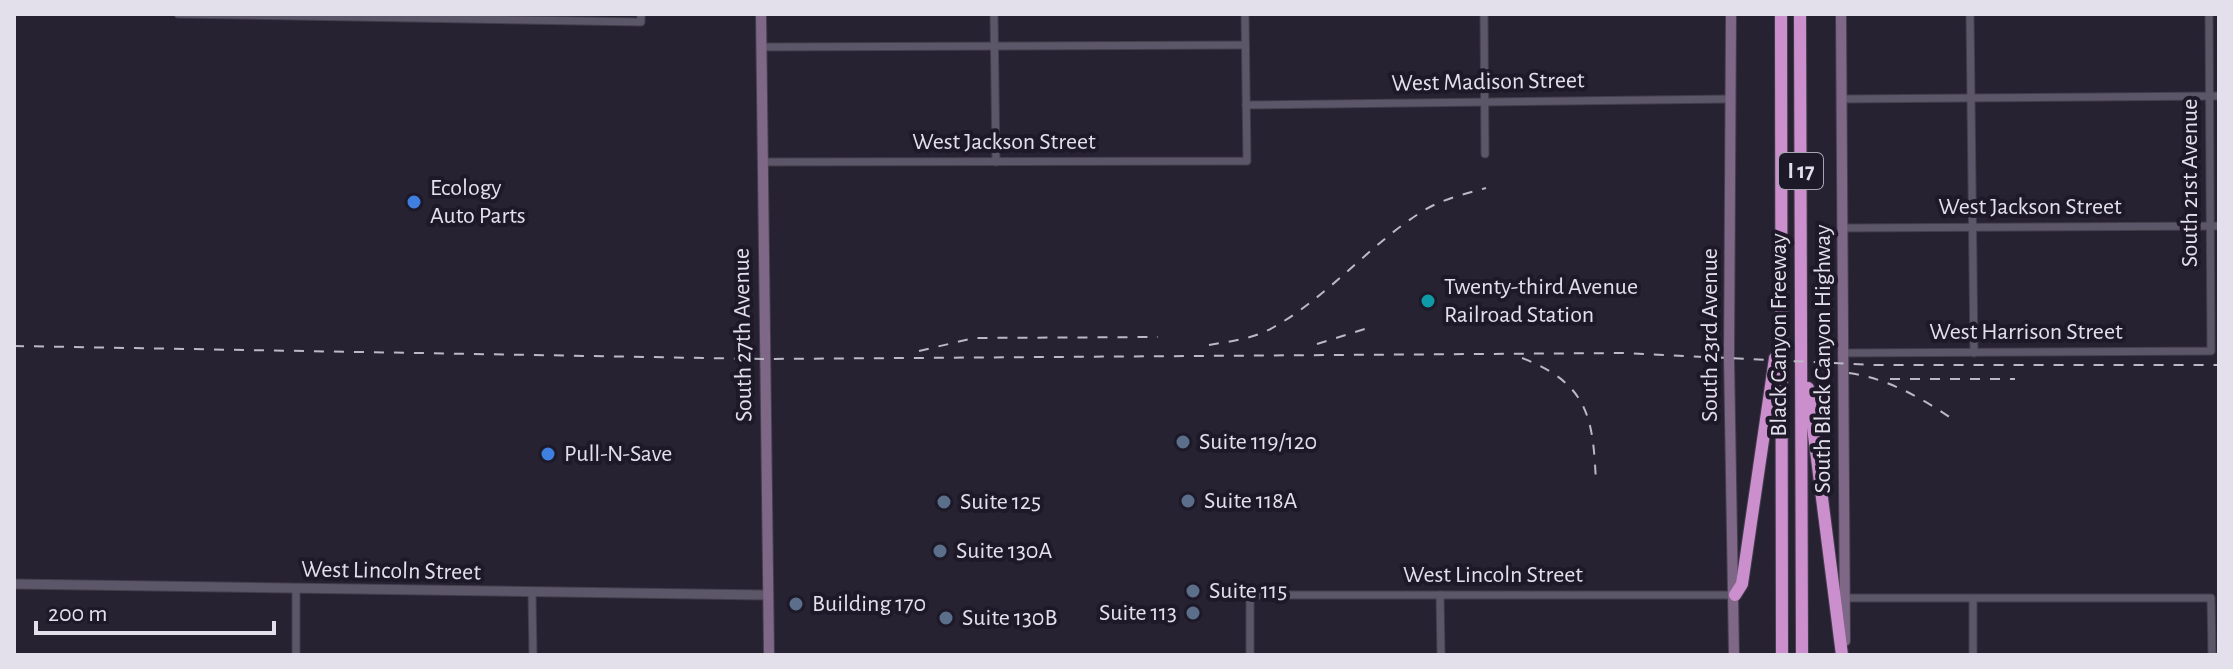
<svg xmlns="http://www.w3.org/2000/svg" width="2233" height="669" font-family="'Alegreya Sans',sans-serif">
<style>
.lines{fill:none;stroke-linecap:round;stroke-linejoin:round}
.minor-casing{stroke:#433e4c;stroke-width:9}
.tertiary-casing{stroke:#433e4c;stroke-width:11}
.secondary-casing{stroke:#433e4c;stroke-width:12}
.motorway-casing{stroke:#433e4c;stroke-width:14}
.minor{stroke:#5c5669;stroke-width:7}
.tertiary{stroke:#5c5669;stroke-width:9}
.secondary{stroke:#7e6787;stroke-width:10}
.motorway{stroke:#cc8fce;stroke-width:12}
.rail{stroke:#bcb9c5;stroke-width:2;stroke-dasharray:10 10;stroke-linecap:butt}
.shop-dot{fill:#3f7fe0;stroke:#1e1928;stroke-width:3}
.culture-dot{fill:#0f9aa8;stroke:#1e1928;stroke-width:3}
.service-dot{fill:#5c6f8a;stroke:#1e1928;stroke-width:3}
.labels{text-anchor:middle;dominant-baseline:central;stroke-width:8;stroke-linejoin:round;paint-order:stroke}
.shield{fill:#1e1928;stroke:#a8a4b0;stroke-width:2}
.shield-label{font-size:22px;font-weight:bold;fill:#e3e0eb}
.street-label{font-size:24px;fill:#e3e0eb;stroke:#1e1928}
.poi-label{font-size:24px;fill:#e3e0eb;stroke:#1e1928;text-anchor:start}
</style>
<rect width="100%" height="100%" fill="#272232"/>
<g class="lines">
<defs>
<g id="minor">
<polyline points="178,14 641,22 641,14"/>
<polyline points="994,14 996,162"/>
<polyline points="1484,14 1485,154"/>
<polyline points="1970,14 1974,353"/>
<polyline points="761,47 1245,45"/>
<polyline points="1842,99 2219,96"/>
<polyline points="1246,105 1730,99"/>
<polyline points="762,162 1247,161 1245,14"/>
<polyline points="1842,228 2219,226"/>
<polyline points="1842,353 2211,351 2209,14"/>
<polyline points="296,589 296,655"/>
<polyline points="532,593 533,655"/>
<polyline points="1440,595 1441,655"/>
<polyline points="1845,598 2211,598 2212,655"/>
<polyline points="1973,599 1973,655"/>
<polyline points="1250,655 1250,595 1735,595"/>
</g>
<polyline id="tertiary" points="14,584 767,595"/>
<g id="secondary">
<polyline points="761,14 769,655"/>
<polyline points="1731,14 1729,358 1734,655"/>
<polyline points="1841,14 1845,641"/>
</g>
<g id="motorway">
<polyline points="1781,14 1782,655"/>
<polyline points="1800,14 1802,655"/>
<polyline points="1808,388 1842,655"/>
<polyline points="1735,595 1742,584 1775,358"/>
</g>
</defs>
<use href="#minor" class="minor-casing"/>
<use href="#tertiary" class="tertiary-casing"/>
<use href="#secondary" class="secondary-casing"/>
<use href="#motorway" class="motorway-casing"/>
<use href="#minor" class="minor"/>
<use href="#tertiary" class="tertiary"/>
<use href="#secondary" class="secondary"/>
<use href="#motorway" class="motorway"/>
<g class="rail">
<polyline points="1317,344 1368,328"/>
<path d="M1209,345C1231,341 1254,339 1274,327C1329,296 1370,244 1423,211C1442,199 1465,194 1486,188"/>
<polyline points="14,346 763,359 1622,353 1875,365 2219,365"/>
<polyline points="919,351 974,338 1158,337"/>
<path d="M1522,358C1589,384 1593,418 1596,483"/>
<path d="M1849,373C1890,379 1923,399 1957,422"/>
<polyline points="1890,379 2015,379"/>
</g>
</g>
<g class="shop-dot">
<circle cx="414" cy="202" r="8"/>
<circle cx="548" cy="454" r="8"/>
</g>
<circle class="culture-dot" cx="1428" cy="301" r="8"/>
<g class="service-dot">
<circle cx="1183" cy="442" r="8"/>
<circle cx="1188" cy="501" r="8"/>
<circle cx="944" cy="502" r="8"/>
<circle cx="940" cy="551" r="8"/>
<circle cx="1193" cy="591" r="8"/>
<circle cx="796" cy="604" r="8"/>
<circle cx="1193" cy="613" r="8"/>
<circle cx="946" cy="618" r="8"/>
</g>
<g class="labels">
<rect class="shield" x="1779" y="153" width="44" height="36" rx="6"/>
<g class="shield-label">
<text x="1801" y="171">I 17</text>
</g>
<g class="street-label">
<text transform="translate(1488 82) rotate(-1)">West Madison Street</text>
<text x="1004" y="142">West Jackson Street</text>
<text transform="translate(2190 183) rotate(-90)">South 21st Avenue</text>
<text x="2030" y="207">West Jackson Street</text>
<text x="2026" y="332">West Harrison Street</text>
<text transform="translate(743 335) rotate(-91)">South 27th Avenue</text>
<text transform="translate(1710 335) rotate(-90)">South 23rd Avenue</text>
<text transform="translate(1779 335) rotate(-90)">Black Canyon Freeway</text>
<text transform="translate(1823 359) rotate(-90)">South Black Canyon Highway</text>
<text transform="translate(391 571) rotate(1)">West Lincoln Street</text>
<text x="1493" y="575">West Lincoln Street</text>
</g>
<g class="poi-label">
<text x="430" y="188">Ecology<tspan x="430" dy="28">Auto Parts</tspan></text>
<text x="1444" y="287">Twenty-third Avenue<tspan x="1444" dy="28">Railroad Station</tspan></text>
<text x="1199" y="442">Suite 119/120</text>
<text x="564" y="454">Pull-N-Save</text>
<text x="1204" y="501">Suite 118A</text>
<text x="960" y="502">Suite 125</text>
<text x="956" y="551">Suite 130A</text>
<text x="1209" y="591">Suite 115</text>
<text x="812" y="604">Building 170</text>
<text x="1177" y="613" text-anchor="end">Suite 113</text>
<text x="962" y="618">Suite 130B</text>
</g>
</g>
<rect width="2233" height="669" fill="none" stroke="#e3e0eb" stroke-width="32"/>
<path d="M36 621v12h238v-12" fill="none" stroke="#e3e0eb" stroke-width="4"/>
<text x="48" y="621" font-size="24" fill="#e3e0eb" stroke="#1e1928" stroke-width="6" paint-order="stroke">200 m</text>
</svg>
